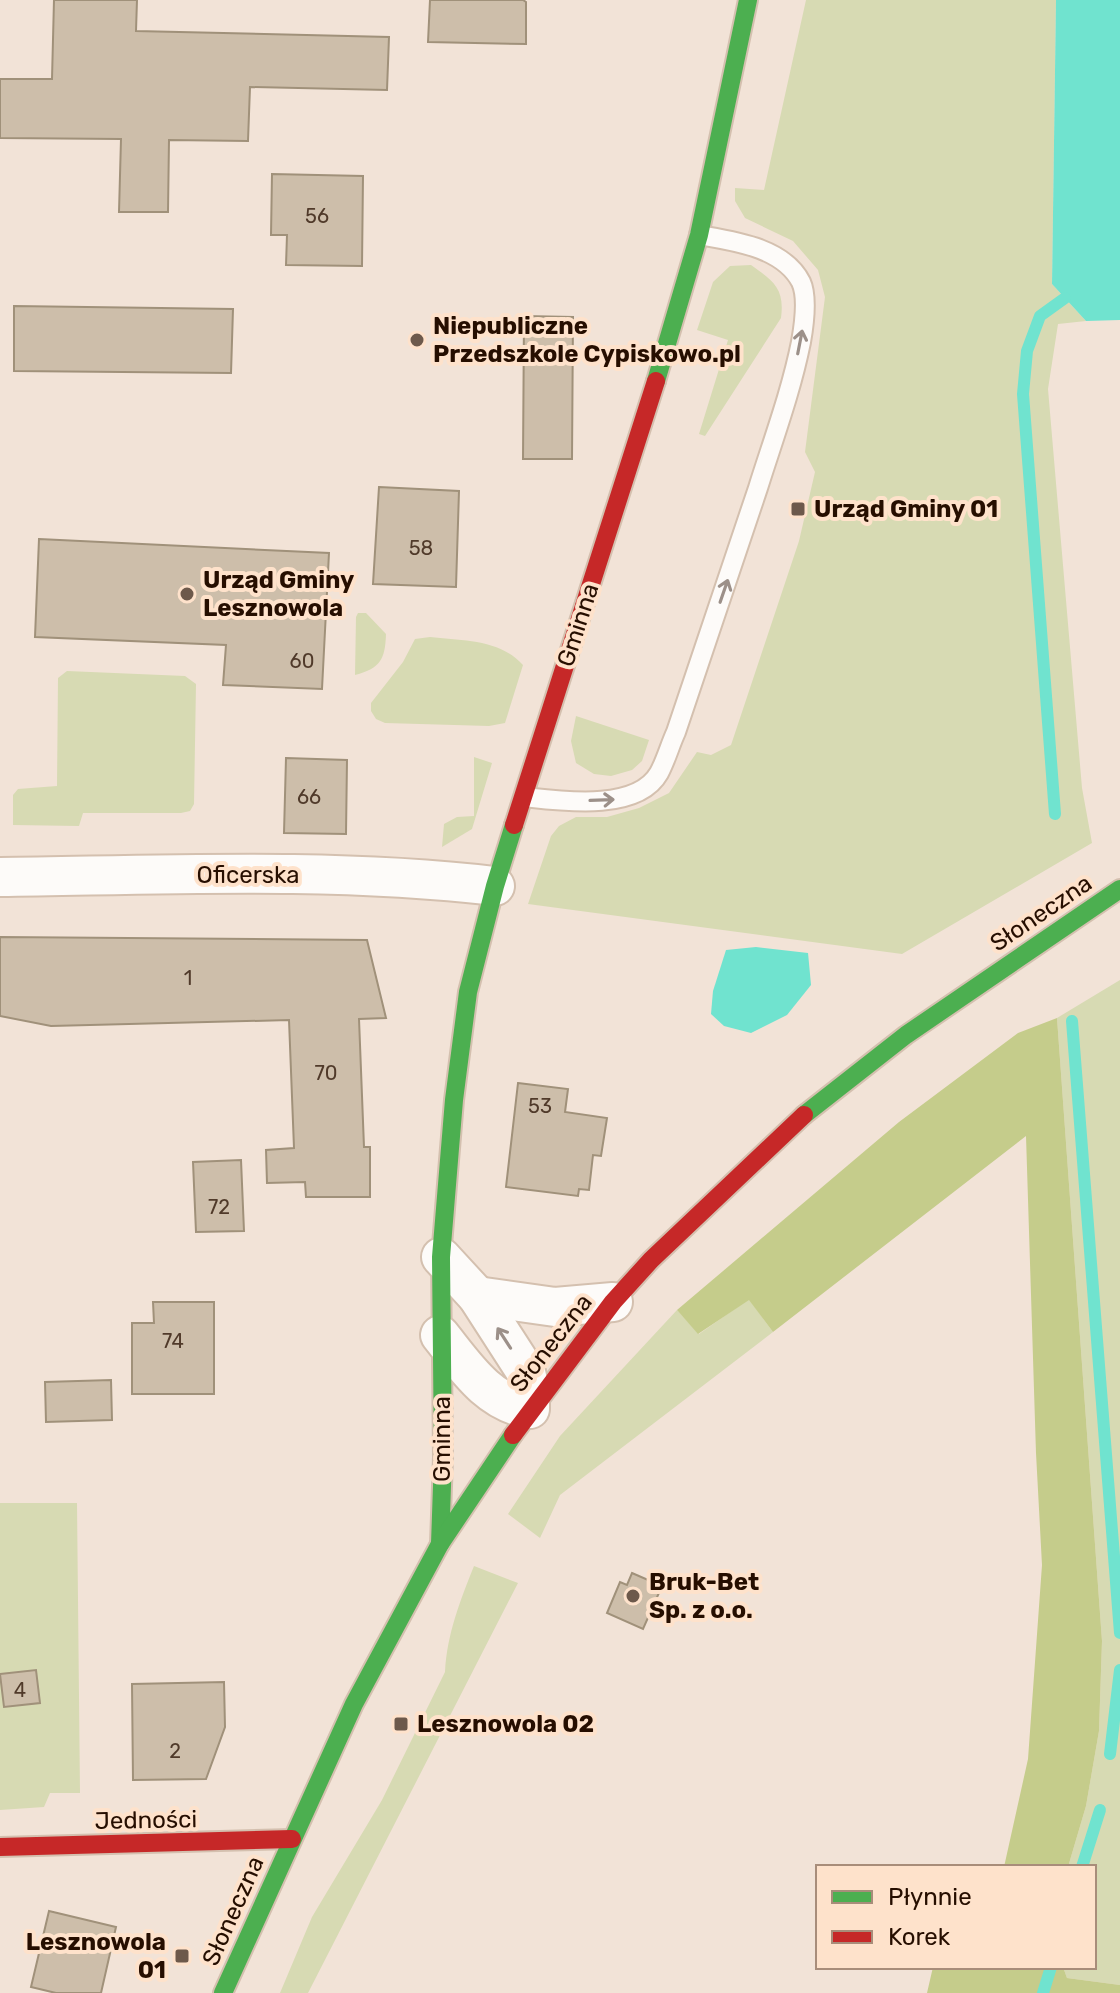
<svg xmlns="http://www.w3.org/2000/svg" width="1120" height="1993" font-family="Rubik,sans-serif">
<style>
.green{fill:#d7dab3}
.forest{fill:#c5cc8b}
.water{fill:#70e3cf}
.lines{fill:none;stroke-linecap:round;stroke-linejoin:round}
.stream{stroke:#70e3cf;stroke-width:12}
.building{fill:#cdbeaa;stroke:#a0917a;stroke-width:2}
.lane-casing{stroke:#d4c0af;stroke-width:22}
.street-casing{stroke:#d4c0af;stroke-width:42}
.fast-casing{stroke:#d4c0af;stroke-width:22}
.jam-casing{stroke:#d4c0af;stroke-width:22}
.lane{stroke:#fdfbf9;stroke-width:18}
.street{stroke:#fdfbf9;stroke-width:38}
.fast{stroke:#4caf50;stroke-width:18}
.jam{stroke:#c62828;stroke-width:18}
.oneway{stroke:#9c9089}
.poi-dot{fill:#6d594b;stroke:#fee2cb;stroke-width:3}
.labels{text-anchor:middle;dominant-baseline:central;stroke-width:8;stroke-linejoin:round;paint-order:stroke}
.number-label{font-size:20px;fill:#503a2a}
.poi-label{font-size:24px;font-weight:bold;fill:#260e00;stroke:#fee2cb;text-anchor:start}
.street-label{font-size:24px;fill:#260e00;stroke:#fee2cb}
</style>
<rect width="100%" height="100%" fill="#f2e3d7"/>
<g class="green">
<polygon points="806,0 1056,0 1052,284 1086,321 1058,324 1048,389 1082,788 1092,843 902,954 528,904 551,836 559,826 576,817 607,817 639,808 669,793 697,752 711,755 731,745 799,541 815,472 805,452 825,297 818,270 793,241 745,218 735,201 735,188 764,190"/>
<path d="M751,265C773,281 785,288 781,318L705,436L699,434L728,340L697,330L713,282L730,266Z"/>
<path d="M358,613H366L386,634C385,659 381,668 355,675L356,617Z"/>
<path d="M430,637C463,641 500,639 523,665L505,723L489,726L385,723L376,719L371,711V703L403,662L415,639Z"/>
<polygon points="67,671 185,676 196,684 194,804 190,811 181,813 83,813 79,826 13,825 13,795 18,789 57,786 58,678"/>
<polygon points="576,716 649,740 642,761 632,770 611,776 594,774 576,763 571,741"/>
<polygon points="474,757 492,763 472,829 442,847 444,824 457,817 474,816"/>
<polygon points="1120,980 1120,1985 1067,1978 1063,1967 1094,1967 1094,1867 1068,1867 1086,1806 1099,1731 1102,1641 1057,1018"/>
<polygon points="749,1299 773,1332 560,1495 540,1538 508,1514 560,1436 677,1310 699,1334"/>
<polygon points="0,1503 77,1503 80,1793 50,1793 44,1807 0,1810"/>
<path d="M474,1566L518,1583L308,1993H280L312,1917L382,1800L445,1672C447,1634 460,1601 474,1566Z"/>
</g>
<g class="forest">
<polygon points="1057,1018 1102,1641 1099,1731 1086,1806 1068,1867 1004,1867 1028,1759 1042,1565 1036,1453 1026,1136 773,1332 749,1300 698,1334 677,1310 899,1122 1018,1033"/>
<polygon points="933,1967 1063,1967 1067,1978 1120,1985 1120,1993 927,1993"/>
</g>
<g class="water">
<polygon points="1056,0 1120,0 1120,320 1086,321 1052,284"/>
<polygon points="756,947 808,953 811,985 787,1015 751,1033 724,1026 711,1014 713,991 726,950"/>
</g>
<g class="lines">
<g class="stream">
<polyline points="1055,814 1023,394 1027,351 1040,316 1065,298"/>
<polyline points="1072,1021 1120,1633"/>
<polyline points="1110,1754 1120,1670"/>
<polyline points="1082,1867 1100,1810"/>
<polyline points="1043,1993 1051,1967"/>
</g>
</g>
<g class="building">
<polygon points="54,0 137,0 136,31 389,37 387,90 250,87 248,141 169,140 168,212 119,212 121,139 0,138 0,79 52,79"/>
<polygon points="430,0 523,0 526,2 526,44 428,42"/>
<polygon points="272,174 363,176 362,266 286,265 287,235 271,235"/>
<polygon points="14,306 233,309 231,373 14,371"/>
<polygon points="524,316 573,317 572,459 523,459"/>
<polygon points="379,487 459,491 456,587 373,584"/>
<polygon points="39,539 329,553 322,689 223,685 226,645 35,637"/>
<polygon points="286,758 347,760 346,834 284,833"/>
<polygon points="0,937 367,940 386,1018 359,1019 364,1147 370,1147 370,1197 306,1197 305,1182 267,1183 266,1150 294,1148 289,1020 51,1026 0,1016"/>
<polygon points="518,1083 568,1089 565,1112 607,1118 601,1156 593,1155 589,1190 579,1189 578,1196 506,1187"/>
<polygon points="241,1160 244,1231 196,1232 193,1162"/>
<polygon points="153,1302 214,1302 214,1394 132,1394 132,1323 154,1323"/>
<polygon points="111,1380 112,1420 46,1422 45,1382"/>
<polygon points="632,1573 662,1586 643,1629 607,1613 620,1582 627,1585"/>
<polygon points="36,1670 40,1703 4,1707 0,1674"/>
<polygon points="224,1682 225,1727 206,1779 133,1780 132,1684"/>
<polygon points="49,1911 116,1927 101,1993 56,1993 31,1987"/>
</g>
<g class="lines">
<defs>
<path id="lane" d="M524,797C561,801 637,812 659,773C666,760 670,745 676,732C703,651 731,570 758,488C773,440 791,392 801,342C804,325 808,297 801,282C783,247 733,241 699,235"/>
<g id="street">
<path d="M0,877C165,875 332,867 495,886"/>
<polyline points="477,1296 555,1307 613,1302"/>
<path d="M440,1335C465,1366 488,1403 530,1409V1390L526,1372L477,1296L441,1257"/>
</g>
<g id="fast">
<polyline points="656,381 699,235 748,0"/>
<polyline points="804,1115 906,1035 1120,889"/>
<polyline points="440,1544 443,1457 441,1257 454,1100 468,992 495,886 514,825"/>
<polyline points="223,1993 354,1704 440,1544 513,1435"/>
</g>
<g id="jam">
<polyline points="514,825 656,381"/>
<polyline points="513,1435 613,1302 651,1260 804,1115"/>
<polyline points="0,1847 292,1839"/>
</g>
</defs>
<use href="#lane" class="lane-casing"/>
<use href="#street" class="street-casing"/>
<use href="#fast" class="fast-casing"/>
<use href="#jam" class="jam-casing"/>
<use href="#lane" class="lane"/>
<use href="#street" class="street"/>
<use href="#fast" class="fast"/>
<use href="#jam" class="jam"/>
</g>
<defs><path id="oneway-shaft" d="M-6 0H5M1.5-3L5.5 0L1.5 3" fill="none" stroke-width="1.6" stroke-linecap="round" stroke-linejoin="round" transform="scale(2)"/></defs>
<g class="oneway">
<use href="#oneway-shaft" transform="translate(800 342) rotate(-79)"/>
<use href="#oneway-shaft" transform="translate(724 591) rotate(-71)"/>
<use href="#oneway-shaft" transform="translate(602 800) rotate(-2)"/>
<use href="#oneway-shaft" transform="translate(504 1338) rotate(-123)"/>
</g>
<g class="poi-dot">
<circle cx="417" cy="340" r="8"/>
<rect x="790" y="501" width="16" height="16" rx="4"/>
<circle cx="187" cy="594" r="8"/>
<circle cx="633" cy="1596" r="8"/>
<rect x="393" y="1716" width="16" height="16" rx="4"/>
<rect x="174" y="1948" width="16" height="16" rx="4"/>
</g>
<g class="labels">
<g class="number-label">
<text x="317" y="216">56</text>
<text x="421" y="548">58</text>
<text x="302" y="661">60</text>
<text x="309" y="797">66</text>
<text x="188" y="978">1</text>
<text x="326" y="1073">70</text>
<text x="540" y="1106">53</text>
<text x="219" y="1207">72</text>
<text x="173" y="1341">74</text>
<text x="20" y="1690">4</text>
<text x="175" y="1751">2</text>
</g>
<g class="poi-label">
<text x="433" y="326">Niepubliczne<tspan x="433" dy="28">Przedszkole Cypiskowo.pl</tspan></text>
<text x="814" y="509">Urząd Gminy 01</text>
<text x="203" y="580">Urząd Gminy<tspan x="203" dy="28">Lesznowola</tspan></text>
<text x="649" y="1582">Bruk-Bet<tspan x="649" dy="28">Sp. z o.o.</tspan></text>
<text x="417" y="1724">Lesznowola 02</text>
<text x="166" y="1942" text-anchor="end">Lesznowola<tspan x="166" dy="28">01</tspan></text>
</g>
<g class="street-label">
<text transform="translate(578 625) rotate(-72)">Gminna</text>
<text x="248" y="875">Oficerska</text>
<text transform="translate(1041 913) rotate(-34)">Słoneczna</text>
<text transform="translate(551 1343) rotate(-52)">Słoneczna</text>
<text transform="translate(442 1439) rotate(-90)">Gminna</text>
<text transform="translate(146 1820) rotate(-1)">Jedności</text>
<text transform="translate(233 1911) rotate(-66)">Słoneczna</text>
</g>
</g>
<rect x="816" y="1865" width="280" height="104" fill="#fee2cb" stroke="#a88d7a" stroke-width="2"/>
<rect x="832" y="1891" width="40" height="12" fill="#4caf50" stroke="#a88d7a" stroke-width="2"/>
<text x="888" y="1905" font-size="24" fill="#260e00">Płynnie</text>
<rect x="832" y="1931" width="40" height="12" fill="#c62828" stroke="#a88d7a" stroke-width="2"/>
<text x="888" y="1945" font-size="24" fill="#260e00">Korek</text>
</svg>
